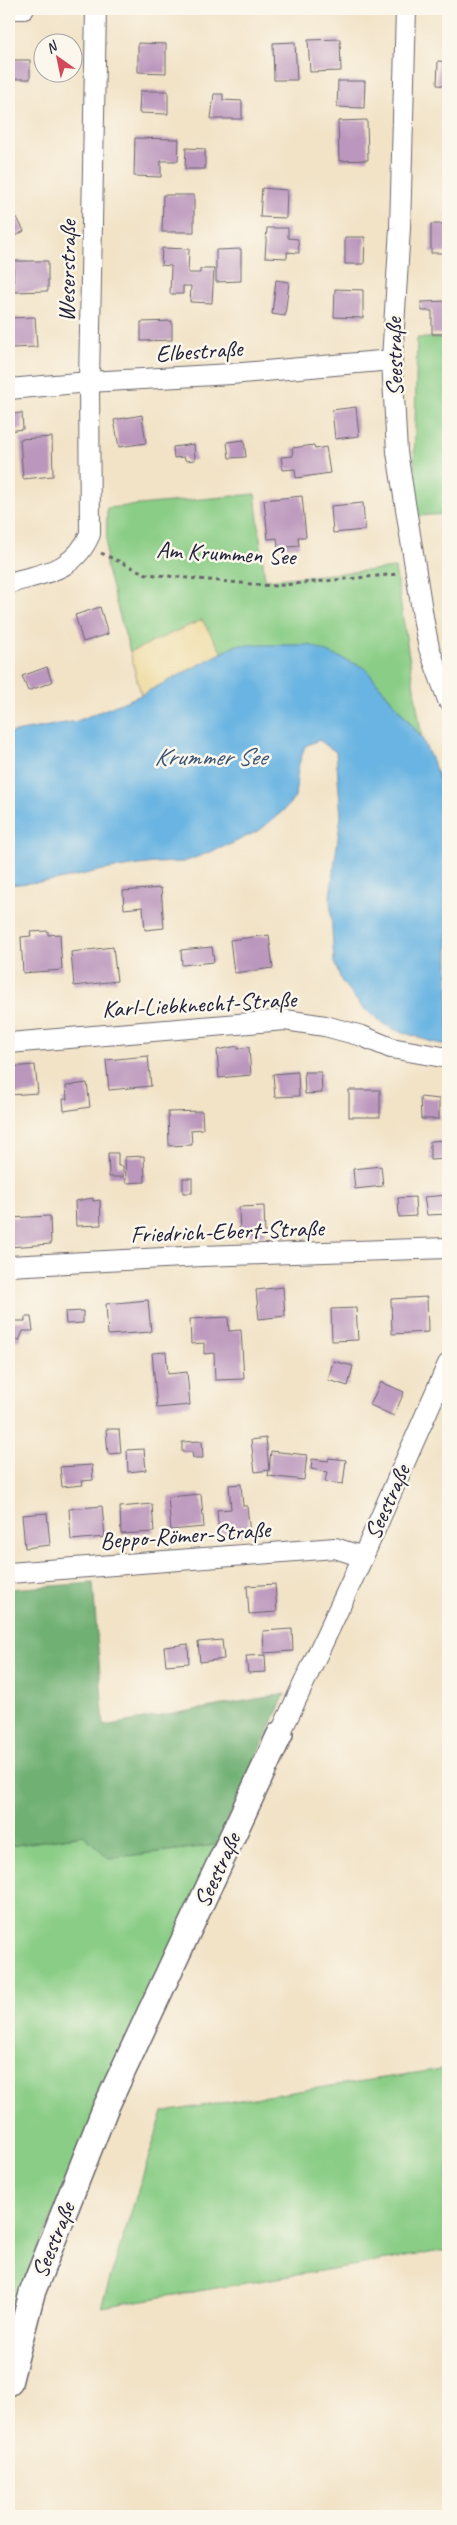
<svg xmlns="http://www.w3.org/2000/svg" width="457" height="2525" font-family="Caveat,sans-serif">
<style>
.green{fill:#8acd86;stroke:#567860}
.forest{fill:#6fb073;stroke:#486957}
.sand{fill:#eeda9e;stroke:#887e6c}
.water{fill:#69b4e2;stroke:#466b8e}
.building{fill:#bb97bd}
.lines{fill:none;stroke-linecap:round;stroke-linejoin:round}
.minor-casing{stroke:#6b666c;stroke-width:22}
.tertiary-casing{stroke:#6b666c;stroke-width:28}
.path{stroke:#6b666c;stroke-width:3;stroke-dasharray:4 4;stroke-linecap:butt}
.minor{stroke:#fff;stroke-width:20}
.tertiary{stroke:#fff;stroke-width:25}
.labels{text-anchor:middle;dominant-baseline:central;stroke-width:5;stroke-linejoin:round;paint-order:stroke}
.street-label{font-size:24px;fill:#22223b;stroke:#fbf7ec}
.water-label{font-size:25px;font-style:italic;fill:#3b5575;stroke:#fbf7ec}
</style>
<rect width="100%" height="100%" fill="#fbf7ec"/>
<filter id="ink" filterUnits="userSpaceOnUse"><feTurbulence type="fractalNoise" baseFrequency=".02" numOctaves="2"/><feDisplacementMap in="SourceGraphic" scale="10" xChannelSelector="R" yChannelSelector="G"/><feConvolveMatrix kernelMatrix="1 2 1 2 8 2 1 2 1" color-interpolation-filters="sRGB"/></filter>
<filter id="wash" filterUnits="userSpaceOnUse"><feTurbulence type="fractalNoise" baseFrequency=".0096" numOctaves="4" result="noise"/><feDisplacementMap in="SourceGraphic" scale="20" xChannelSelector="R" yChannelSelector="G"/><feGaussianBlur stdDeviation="1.12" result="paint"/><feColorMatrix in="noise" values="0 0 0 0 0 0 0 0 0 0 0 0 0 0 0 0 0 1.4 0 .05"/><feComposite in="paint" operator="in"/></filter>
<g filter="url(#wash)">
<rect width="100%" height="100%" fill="#f2e3c7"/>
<g class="green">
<polygon points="417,338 448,338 448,514 413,516"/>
<polygon points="255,494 265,580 395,568 422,738 365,668 237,645 222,653 202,620 130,652 106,567 107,508"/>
<polygon points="83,1835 109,1858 217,1845 9,2315 9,1846"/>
<polygon points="448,2068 448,2250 101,2307 163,2112"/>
</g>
<polygon class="forest" points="93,1583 104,1726 285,1694 217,1845 109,1858 83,1835 9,1846 9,1589"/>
<polygon class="sand" points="202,620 222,653 141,695 130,652"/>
<polygon class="water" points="237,645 310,645 365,668 422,738 437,772 448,810 448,1045 432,1042 390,1028 362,1007 342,982 334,962 330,897 341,816 336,752 319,740 305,746 298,767 295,797 284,810 260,830 231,844 184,862 154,863 103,870 58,880 9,885 9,733 77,721 141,695"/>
<g id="blocks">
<g class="building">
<polygon points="340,39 341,71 310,72 308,40"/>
<polygon points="295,42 297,80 274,80 273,43"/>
<polygon points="138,43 166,44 166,73 138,72"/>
<polygon points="9,60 30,60 30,79 15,79 15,85 9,85"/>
<polygon points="438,61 448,62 448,86 437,85"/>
<polygon points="338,81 365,81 364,108 337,107"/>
<polygon points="140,91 168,91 168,114 139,113"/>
<polygon points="214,94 223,94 223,100 242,101 242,119 211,119"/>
<polygon points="367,120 368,160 339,161 338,121"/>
<polygon points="135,138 179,139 178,161 161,161 161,177 134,176"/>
<polygon points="186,148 205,149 205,169 185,169"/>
<polygon points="262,188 287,190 286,218 260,217"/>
<polygon points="163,195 194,195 194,232 162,232"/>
<polygon points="9,202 24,231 9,240"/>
<rect x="431" y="224" width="17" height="29"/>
<polygon points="267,228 288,228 288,238 298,239 299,253 287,252 287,258 265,257"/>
<polygon points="345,237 365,237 364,264 345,264"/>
<polygon points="162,248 189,249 188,273 200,273 200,269 214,269 212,303 190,302 191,286 183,286 183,294 170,294 171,266 161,265"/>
<polygon points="241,249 241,281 216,282 216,250"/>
<polygon points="13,261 48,261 48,291 14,292"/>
<polygon points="276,280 289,282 285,316 272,314"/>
<polygon points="335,289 363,290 363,318 334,317"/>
<polygon points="448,301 448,334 432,334 432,311 422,311 421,302"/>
<polygon points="35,317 37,347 10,348 9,318"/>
<polygon points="172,321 172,340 141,341 141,322"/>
<polygon points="356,407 359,436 335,439 332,410"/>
<polygon points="22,413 23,429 9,431 9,414"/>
<polygon points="142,415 146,443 119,447 114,420"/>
<polygon points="52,437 53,476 23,479 20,439"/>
<polygon points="244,440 246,457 229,458 227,442"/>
<polygon points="194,444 195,460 186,461 184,457 174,458 173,447"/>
<polygon points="314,445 315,449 326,447 330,473 296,478 295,469 283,470 281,457 293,456 292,448"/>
<polygon points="302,496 306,537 298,537 299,546 278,548 277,538 268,539 264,500"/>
<polygon points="363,503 365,530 333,533 331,506"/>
<polygon points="100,607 108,634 83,642 75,615"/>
<polygon points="47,667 52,682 28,691 22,676"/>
<polygon points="161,888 164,928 145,930 143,907 124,909 123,891"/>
<polygon points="48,931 48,935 60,934 62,970 23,973 21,937 31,936 30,932"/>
<polygon points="269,935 273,968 234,973 230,940"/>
<polygon points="113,947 117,981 74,986 71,952"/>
<polygon points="212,947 214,962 182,965 181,950"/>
<polygon points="238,1046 238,1049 249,1047 251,1075 219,1078 217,1050"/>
<polygon points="148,1056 151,1086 109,1090 106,1060"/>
<polygon points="35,1065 38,1093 9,1095 9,1067"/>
<polygon points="298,1072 299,1096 275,1097 273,1074"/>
<polygon points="304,1072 321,1072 322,1093 305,1094"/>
<polygon points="87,1083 90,1107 64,1111 63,1099 67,1099 66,1086"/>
<rect x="349" y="1090" width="31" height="27"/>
<polygon points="420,1097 439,1099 439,1119 421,1119"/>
<polygon points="202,1111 203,1129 191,1130 192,1145 169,1146 168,1112"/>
<polygon points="448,1140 448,1159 430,1160 430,1141"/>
<polygon points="108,1153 118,1153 118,1166 123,1166 123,1177 109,1177"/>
<polygon points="144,1156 145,1182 126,1183 125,1157"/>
<polygon points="381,1166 383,1186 355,1189 353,1169"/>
<rect x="183" y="1178" width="9" height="15"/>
<polygon points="448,1195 448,1214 427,1215 424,1197"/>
<polygon points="415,1197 416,1216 399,1217 398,1198"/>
<polygon points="93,1198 93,1201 100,1200 101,1225 76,1226 75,1201"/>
<polygon points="264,1206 265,1235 240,1236 239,1207"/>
<polygon points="50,1216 51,1244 9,1247 9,1218"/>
<polygon points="283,1287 285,1316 259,1319 256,1290"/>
<polygon points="427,1297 428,1332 392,1334 391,1299"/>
<polygon points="148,1300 151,1332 108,1335 106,1304"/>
<polygon points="356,1308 358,1340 332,1341 331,1309"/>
<polygon points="83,1311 83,1323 66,1324 65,1312"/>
<polygon points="25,1317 31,1317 33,1331 23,1331 19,1341 10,1337 12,1321 25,1321"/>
<polygon points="228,1317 229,1331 241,1330 244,1379 215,1380 214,1353 204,1354 204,1343 191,1344 190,1319"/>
<polygon points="166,1352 168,1374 187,1372 190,1405 157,1408 152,1353"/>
<polygon points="333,1361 353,1366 348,1386 328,1380"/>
<polygon points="381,1382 404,1392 394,1416 370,1405"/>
<polygon points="106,1429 119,1429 121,1453 108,1454"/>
<polygon points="266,1438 269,1470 271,1451 307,1455 304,1480 268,1476 269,1470 255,1472 251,1440"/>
<polygon points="202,1441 203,1458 193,1458 192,1452 182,1452 182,1442"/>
<polygon points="144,1449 146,1470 128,1472 127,1450"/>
<polygon points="329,1458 346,1460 343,1484 325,1482 327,1472 311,1469 312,1459 328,1461"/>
<polygon points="92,1465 93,1480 82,1481 83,1485 62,1487 60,1467"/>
<polygon points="241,1484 243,1506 247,1506 250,1534 219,1537 217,1510 231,1509 229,1485"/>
<polygon points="201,1494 204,1527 171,1530 168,1497"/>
<polygon points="152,1504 154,1532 121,1534 120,1507"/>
<polygon points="102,1506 105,1537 71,1540 69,1509"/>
<polygon points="47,1513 50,1545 25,1548 22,1515"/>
<polygon points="275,1584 277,1612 249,1614 247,1586"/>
<polygon points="292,1629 293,1651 264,1653 263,1631"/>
<polygon points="222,1640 224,1659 200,1662 198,1642"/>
<polygon points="188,1644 189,1663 166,1665 164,1647"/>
<polygon points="265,1655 266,1672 248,1673 246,1656"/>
</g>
</g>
</g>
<g filter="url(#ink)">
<use href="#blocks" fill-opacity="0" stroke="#6b666c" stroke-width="1"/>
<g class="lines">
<defs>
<g id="minor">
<polyline points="9,9 24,9"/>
<polyline points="406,9 400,228 392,360 397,452 424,623 429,648 448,700"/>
<polyline points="9,389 89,382 231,374 392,360"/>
<path d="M9,583C44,573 74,572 90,534L89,382L96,9"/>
<polyline points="9,1043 285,1020 325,1026 362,1036 391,1048 448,1058"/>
<polyline points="9,1266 202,1256 448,1248"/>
<polyline points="9,1573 335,1548 363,1557"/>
<polyline points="280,1734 363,1557 448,1364"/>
</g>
<polyline id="tertiary" points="9,2383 32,2293 105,2109 280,1734"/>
</defs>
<use href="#minor" class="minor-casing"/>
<use href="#tertiary" class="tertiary-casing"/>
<polyline class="path" points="101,553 146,574 272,586 399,574"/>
<use href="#minor" class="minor"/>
<use href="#tertiary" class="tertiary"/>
</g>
</g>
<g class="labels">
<g class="street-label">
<text transform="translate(67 271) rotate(-89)">Weserstraße</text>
<text transform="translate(199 351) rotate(-4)">Elbestraße</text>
<text transform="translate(394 357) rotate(-91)">Seestraße</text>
<text transform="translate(226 553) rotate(3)">Am Krummen See</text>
<text transform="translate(199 1004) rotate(-3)">Karl-Liebknecht-Straße</text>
<text transform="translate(227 1231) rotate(-2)">Friedrich-Ebert-Straße</text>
<text transform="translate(387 1502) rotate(-66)">Seestraße</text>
<text transform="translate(185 1535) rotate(-4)">Beppo-Römer-Straße</text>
<text transform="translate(217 1870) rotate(-65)">Seestraße</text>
<text transform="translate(53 2240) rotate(-68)">Seestraße</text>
</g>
<g class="water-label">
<text x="210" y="757">Krummer See</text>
</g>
</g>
<rect width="457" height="2525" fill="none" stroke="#fbf7ec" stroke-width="30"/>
<g transform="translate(58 58) rotate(327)"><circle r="24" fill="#fbf7ec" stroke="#a4a2a5"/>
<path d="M0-4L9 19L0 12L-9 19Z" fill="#d1495b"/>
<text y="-8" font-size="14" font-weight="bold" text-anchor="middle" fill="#22223b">N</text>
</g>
</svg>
